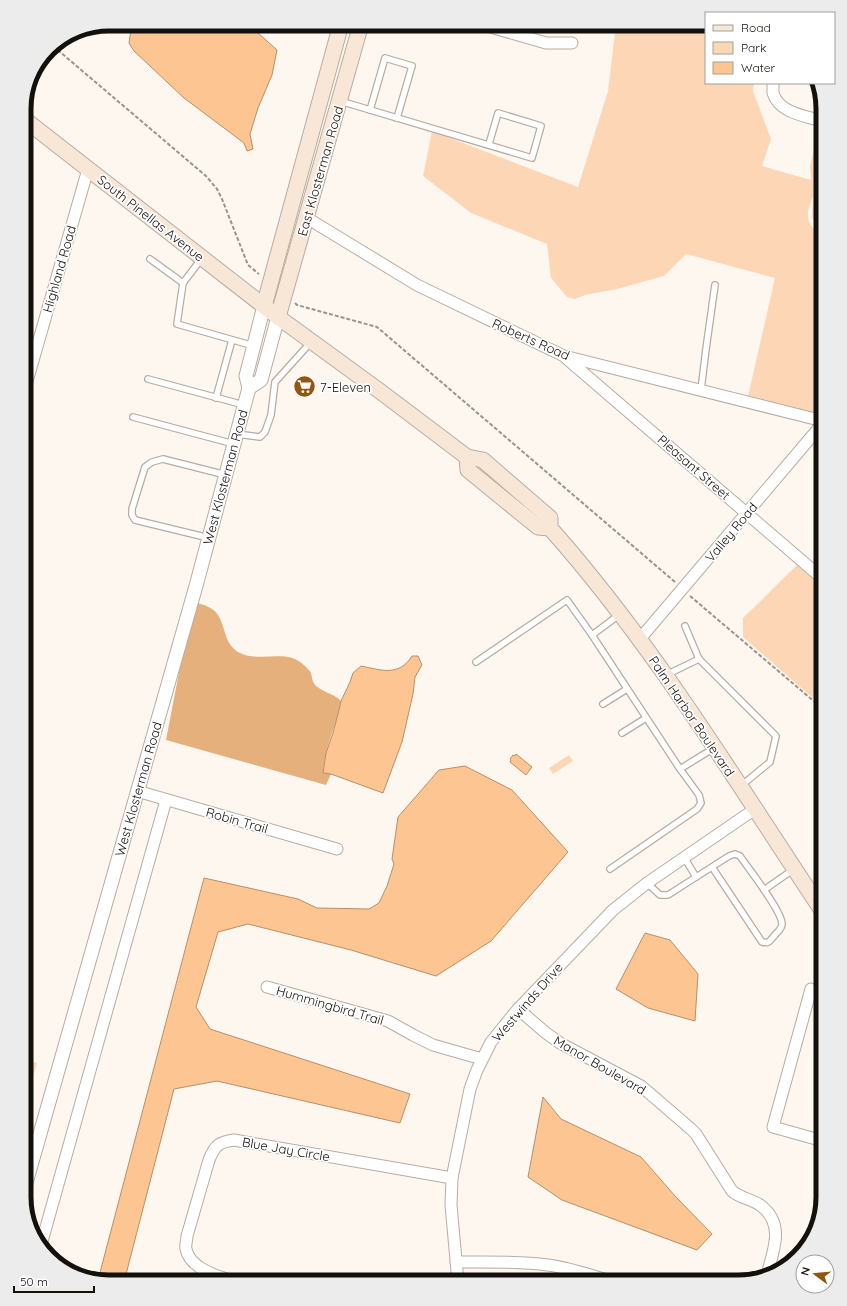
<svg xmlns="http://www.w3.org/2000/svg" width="847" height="1306" font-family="Quicksand,sans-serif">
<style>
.green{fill:#fdd7b5}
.forest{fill:#e6b07c}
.water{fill:#fdc591;stroke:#b78f69}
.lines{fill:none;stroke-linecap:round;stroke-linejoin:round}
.service-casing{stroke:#b8aca2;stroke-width:8}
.minor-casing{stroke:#b8aca2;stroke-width:13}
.tertiary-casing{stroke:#b8aca2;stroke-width:15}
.secondary-casing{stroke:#b8aca2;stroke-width:17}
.path{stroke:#9a948e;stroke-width:2;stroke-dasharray:4 2;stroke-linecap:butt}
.service{stroke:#fff;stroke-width:5.5}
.minor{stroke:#fff;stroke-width:11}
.tertiary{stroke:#fff;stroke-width:13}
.secondary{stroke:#f8e7d6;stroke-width:15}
.labels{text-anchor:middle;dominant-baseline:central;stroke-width:3.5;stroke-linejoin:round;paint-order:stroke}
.street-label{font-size:13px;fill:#14100c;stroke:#fff}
.poi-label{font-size:13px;fill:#14100c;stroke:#fff;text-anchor:start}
.rim{fill:none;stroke:#14100c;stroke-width:5}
</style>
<rect width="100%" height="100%" fill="#fef7f0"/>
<g class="green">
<path d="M616,24H694L702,32L706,33V83H754L753,91L771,139L762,166L811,180L810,166L820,126L823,121V232L812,218L813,197C803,221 808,221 823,240L822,415L748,396L775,278L686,254L664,276L617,289L585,295L575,299L567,297L551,278L547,244L471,213L423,176L432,131L578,187L608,91Z"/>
<polygon points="798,564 823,585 823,707 743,637 743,618"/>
<polygon points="569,755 573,761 553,774 549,768"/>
<polygon points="24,1060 37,1063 24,1109"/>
</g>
<path class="forest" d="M197,603C205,605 214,608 218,615C226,628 224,643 238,652C255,662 278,652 295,659C300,661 309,669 311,673C312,677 312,681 315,685C322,692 333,693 341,701C338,720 330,735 326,754C324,760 324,766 323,773L331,774L326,785L166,740L182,657Z"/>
<g class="water">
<polygon points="132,24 231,24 257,32 277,50 272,75 258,108 250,134 253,149 247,151 244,143 184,98 134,51 129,43"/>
<path d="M412,656H418L422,665L415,677L413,694L402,742L383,793L331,774L323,773L326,753L333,733L339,710L341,701L350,682L353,673L361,666C381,670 399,677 412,656Z"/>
<polygon points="516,754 532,767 526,775 510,762 511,760 510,759 513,755 515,756"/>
<polygon points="465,766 512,790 568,852 491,941 436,976 351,950 248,924 218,932 196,1007 210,1029 410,1094 400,1123 217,1081 174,1089 124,1282 104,1282 98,1280 204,878 298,899 317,908 369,909 379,903 387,886 394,864 392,859 398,817 439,770"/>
<polygon points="645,933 670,940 698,974 695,1021 648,1008 616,989"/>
<polygon points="543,1097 561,1119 641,1157 675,1196 712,1234 697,1250 562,1200 528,1177"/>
</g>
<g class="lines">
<defs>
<g id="service">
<polyline points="340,101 532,158 541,126 498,113 489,144"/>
<polyline points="370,110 385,58 412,66 397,118"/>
<polyline points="150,259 183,283 202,258"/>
<polyline points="183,283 177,324 254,346"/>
<polyline points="148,379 244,405"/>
<polyline points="701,390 706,349 715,285"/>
<polyline points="216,398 232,340"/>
<polyline points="133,417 234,444"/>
<polyline points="237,434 260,437 265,432 271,415 275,382 311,342"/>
<polyline points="209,538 135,520 132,515 132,509 145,467 152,462 163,459 226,475"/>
<polyline points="685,626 699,659"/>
<polyline points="476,662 567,600 592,635"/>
<polyline points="666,675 699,659 776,736 770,762 742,785"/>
<polyline points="603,704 627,689"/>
<polyline points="622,733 646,718"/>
<polyline points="680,769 714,748"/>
<polyline points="684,857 696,877"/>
<polyline points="610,869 697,809 701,803 699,795 680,769 592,635 619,615"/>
<path d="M647,883L660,895H668L729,856L735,854L740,856C748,868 782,911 782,924C782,929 777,932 774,936C770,941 768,944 762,942L712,867"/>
<polyline points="764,890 794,869"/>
</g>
<g id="minor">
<polyline points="480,24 546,43 572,43"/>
<path d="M773,83C773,86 773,90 773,93C779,113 805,116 822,121"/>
<polyline points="307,218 417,285 564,356 823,421"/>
<polyline points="566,358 823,579"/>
<polyline points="24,392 88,169"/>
<polyline points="639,640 823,423"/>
<polyline points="137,791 337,849"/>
<polyline points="267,987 388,1021 413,1035 433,1045 482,1059"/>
<polyline points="811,989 773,1127 823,1141"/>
<path d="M518,1009L546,1033L560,1043L641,1086L691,1129L696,1134L732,1191C740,1198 751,1199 760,1205C785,1223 774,1250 767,1274"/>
<polyline points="41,1245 166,800"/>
<path d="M456,1262C487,1262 517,1261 548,1265C570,1268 591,1275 613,1282"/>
<path d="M235,1282C218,1276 190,1269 186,1249C185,1245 187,1240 187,1236L209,1160C215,1145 219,1142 234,1140L452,1178"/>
<polyline points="458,1282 451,1205 452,1178 470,1089 477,1070 491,1042 518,1009 613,910 647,883 755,809"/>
</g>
<g id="tertiary">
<polyline points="249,388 261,380 278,317"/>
<polyline points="24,1190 196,586 249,388 246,376 264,306"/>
</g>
<g id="secondary">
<path d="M24,119L278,317L381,392L467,457L483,460L550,518V528C655,646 736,782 823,912"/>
<polyline points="264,306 341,24"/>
<polyline points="278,317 361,24"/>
<polyline points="467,457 468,470 538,527 550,528"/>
</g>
</defs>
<use href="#service" class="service-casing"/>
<use href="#minor" class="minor-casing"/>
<use href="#tertiary" class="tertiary-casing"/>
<use href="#secondary" class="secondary-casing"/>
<g class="path">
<polyline points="53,46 206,176 217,189 222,199 248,265 259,274"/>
<polyline points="295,303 297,305 377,327 675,582"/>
<polyline points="690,596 823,709"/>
</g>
<use href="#service" class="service"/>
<use href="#minor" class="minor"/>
<use href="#tertiary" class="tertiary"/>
<use href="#secondary" class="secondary"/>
</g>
<defs>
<symbol id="supermarket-disc" viewBox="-11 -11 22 22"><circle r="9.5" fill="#915712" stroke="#fff"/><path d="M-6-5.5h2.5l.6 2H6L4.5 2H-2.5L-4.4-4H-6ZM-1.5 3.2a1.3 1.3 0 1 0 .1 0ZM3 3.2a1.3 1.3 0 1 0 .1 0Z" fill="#fff"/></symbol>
</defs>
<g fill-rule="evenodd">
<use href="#supermarket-disc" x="292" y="374" width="25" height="25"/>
</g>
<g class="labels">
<g class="street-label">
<text transform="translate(320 171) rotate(-74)">East Klosterman Road</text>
<text transform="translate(151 218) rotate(38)">South Pinellas Avenue</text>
<text transform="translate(59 269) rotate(-74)">Highland Road</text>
<text transform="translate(531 339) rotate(24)">Roberts Road</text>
<text transform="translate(694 467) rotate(41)">Pleasant Street</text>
<text transform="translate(225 477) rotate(-75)">West Klosterman Road</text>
<text transform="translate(731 532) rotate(-50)">Valley Road</text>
<text transform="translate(692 716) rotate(56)">Palm Harbor Boulevard</text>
<text transform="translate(138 789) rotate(-74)">West Klosterman Road</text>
<text transform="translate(237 820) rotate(16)">Robin Trail</text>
<text transform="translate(527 1002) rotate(-49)">Westwinds Drive</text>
<text transform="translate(330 1005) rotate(16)">Hummingbird Trail</text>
<text transform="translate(600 1065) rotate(30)">Manor Boulevard</text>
<text transform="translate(286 1149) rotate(10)">Blue Jay Circle</text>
</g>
<g class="poi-label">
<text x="320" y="387">7-Eleven</text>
</g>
</g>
<path d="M0 0H847V1306H0ZM109 31H738A78 78 0 0 1 816 109V1197A78 78 0 0 1 738 1275H109A78 78 0 0 1 31 1197V109A78 78 0 0 1 109 31Z" fill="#ececec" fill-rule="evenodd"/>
<path class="rim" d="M109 31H738A78 78 0 0 1 816 109V1197A78 78 0 0 1 738 1275H109A78 78 0 0 1 31 1197V109A78 78 0 0 1 109 31Z"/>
<rect x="705" y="12" width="130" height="72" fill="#ffffff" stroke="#a19f9e"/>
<rect x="713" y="25" width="20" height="6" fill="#f8e7d6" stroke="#a19f9e"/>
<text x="741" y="32" font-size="12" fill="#14100c">Road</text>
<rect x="713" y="42" width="20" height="12" fill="#fdd7b5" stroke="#a19f9e"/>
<text x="741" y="52" font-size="12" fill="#14100c">Park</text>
<rect x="713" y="62" width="20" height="12" fill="#fdc591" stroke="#a19f9e"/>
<text x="741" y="72" font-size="12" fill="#14100c">Water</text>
<g transform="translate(815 1274) rotate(286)"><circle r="19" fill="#ffffff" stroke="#a19f9e"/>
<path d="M0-3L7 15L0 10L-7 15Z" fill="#915712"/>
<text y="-6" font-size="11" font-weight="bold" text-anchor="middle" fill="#14100c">N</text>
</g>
<path d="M14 1286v6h80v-6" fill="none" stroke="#14100c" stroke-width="2"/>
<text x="20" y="1286" font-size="12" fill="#14100c" stroke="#ffffff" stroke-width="3" paint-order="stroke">50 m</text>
</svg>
